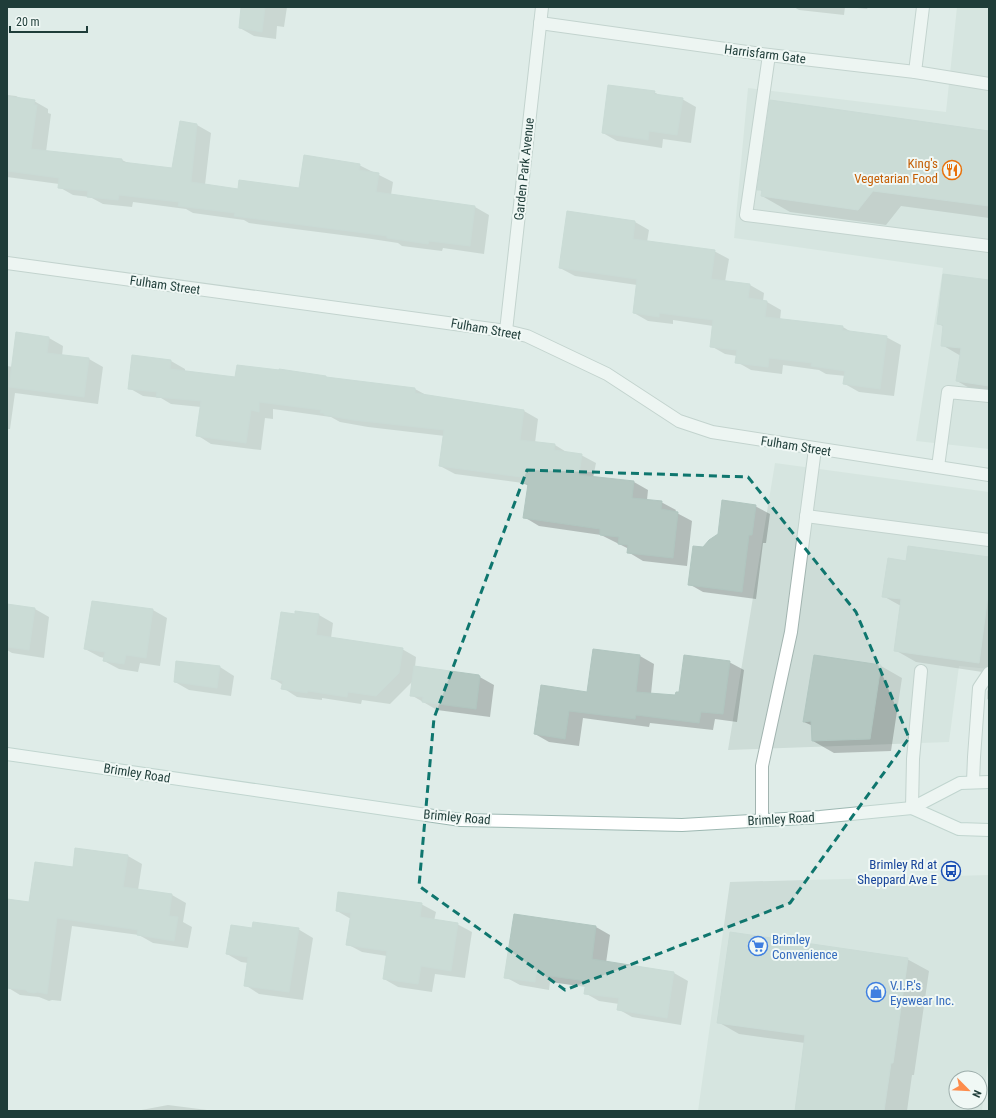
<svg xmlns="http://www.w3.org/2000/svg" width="996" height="1118" font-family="'Roboto Condensed',sans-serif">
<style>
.built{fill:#cddcd7;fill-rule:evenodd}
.shadow{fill:#0003}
.building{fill:#b4c7c1;stroke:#b1c6c0}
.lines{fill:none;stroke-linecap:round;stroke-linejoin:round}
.service-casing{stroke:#a2b4b0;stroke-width:14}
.minor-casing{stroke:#a2b4b0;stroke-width:14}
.secondary-casing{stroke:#9db8b2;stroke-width:14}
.service{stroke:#fff;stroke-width:12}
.minor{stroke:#fff;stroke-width:12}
.secondary{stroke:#fff;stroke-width:12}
.marked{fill:none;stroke:#0f766e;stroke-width:3;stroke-dasharray:8 5;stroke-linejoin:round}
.labels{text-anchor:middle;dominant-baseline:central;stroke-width:4;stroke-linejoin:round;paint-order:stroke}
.street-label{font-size:13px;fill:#1f3d39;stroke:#f0f8f5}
.food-label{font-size:13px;fill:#c56008;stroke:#f0f8f5;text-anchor:end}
.transit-label{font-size:13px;fill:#164399;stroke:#f0f8f5;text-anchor:end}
.shop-label{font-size:13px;fill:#366cbe;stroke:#f0f8f5;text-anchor:start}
</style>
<rect width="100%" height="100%" fill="#dfece8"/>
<g class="built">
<polygon points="957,7 989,7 989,449 916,441 943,268 734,238 748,88 946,112"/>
<polygon points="775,463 989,492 989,669 959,666 949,742 728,750"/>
<path d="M989,875V1054L982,1111H698L730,882ZM956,1078H980V1102H956Z"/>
</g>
<g class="shadow">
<polygon points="242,7 287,7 284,27 277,26 276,39 254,36 240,28"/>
<polygon points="794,7 845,7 844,15 799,10"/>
<polygon points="847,7 868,7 867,9"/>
<polygon points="654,92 661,96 682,99 696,107 691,143 663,139 662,148 617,141 603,133"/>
<polygon points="7,95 16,96 22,99 34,101 48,109 48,113 51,114 46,152 122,160 130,164 173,169 197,125 211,133 205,185 238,190 300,189 359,165 393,182 391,195 475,207 489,215 484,254 443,248 442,251 402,246 398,243 365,238 249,223 244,220 193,213 186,209 133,202 132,207 103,204 90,197 73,195 59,187 59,184 7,177"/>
<polygon points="989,132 989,218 901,206 886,225 790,212 762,196 763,192 759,189"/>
<polygon points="568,212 635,222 649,230 647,242 714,251 729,259 725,282 750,285 764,293 763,301 767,302 781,310 780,320 843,327 853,333 886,337 901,345 894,396 859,392 845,384 846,376 826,374 819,370 783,365 782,374 751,370 737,362 737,356 725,354 711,346 713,326 673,320 673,324 648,321 634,313 637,285 575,276 560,268"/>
<polygon points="989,281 989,394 978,393 957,381 961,356 942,345 944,327 938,323"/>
<polygon points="49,338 63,346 62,356 89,359 103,367 98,404 15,393 10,429 7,429 7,366 13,367"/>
<polygon points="133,356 171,361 185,369 185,372 236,378 325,377 328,378 415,389 428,396 524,411 538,419 535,443 555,445 568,453 581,455 596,463 593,478 634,482 648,490 647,500 661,502 676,510 675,512 692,521 687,566 643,561 628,552 629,549 601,535 539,526 524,517 529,486 523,483 455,474 440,466 445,436 368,427 340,422 331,417 273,409 273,419 265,418 261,450 211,444 197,435 201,407 171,404 161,398 143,396 129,388"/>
<polygon points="755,506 770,514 766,543 763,543 756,599 703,592 689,584"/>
<polygon points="989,558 989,673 916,662 895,650 901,606 883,596 907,562"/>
<polygon points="7,605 35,609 49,617 44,658 12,653 7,650"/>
<polygon points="153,610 167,618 160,666 140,663 138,672 119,669 104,661 105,658 100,657 85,649"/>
<polygon points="295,615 319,615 333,623 331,638 402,649 416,657 415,667 478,676 494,685 490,717 437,710 411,695 413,681 390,704 362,700 361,704 322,698 322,700 297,697 283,688 283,685 272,678"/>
<polygon points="594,650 640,656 654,664 651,694 676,696 729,662 744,670 737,722 715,719 713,730 650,723 649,727 583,718 579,746 549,742 535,734 588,693"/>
<polygon points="881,666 902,678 891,751 834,753 813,741 813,726 804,722"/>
<polygon points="220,667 234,676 231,696 189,690 175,682"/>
<polygon points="989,688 989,700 987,699 987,691"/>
<polygon points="128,856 142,864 138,890 172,895 186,903 183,922 192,927 188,948 153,943 139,935 72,926 61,1001 52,1000 49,1001 39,997 20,995 7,987 7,901 30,904 73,868"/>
<polygon points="421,904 436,912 434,921 457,924 472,932 465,978 435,974 432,992 398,987 384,979 387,956 362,952 347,944 351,919 337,911"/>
<polygon points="515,916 596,927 610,935 606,963 674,973 688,981 681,1025 632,1017 618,1009 619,1004 599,1001 585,993 586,987 550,982 549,990 520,985 505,977"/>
<polygon points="253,929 298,929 313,938 303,1000 259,994 245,985 248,963 241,962 227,954"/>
<polygon points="907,959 929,971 914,1075 912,1075 907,1111 796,1111 805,1043 739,1034 718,1022"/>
<polygon points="168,1105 215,1111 136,1111"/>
</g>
<g class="building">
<polygon points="241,7 265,7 262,32 239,28"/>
<polygon points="608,85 655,91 654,94 683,98 677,135 649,131 648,140 602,133"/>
<polygon points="7,96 35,100 34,105 37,105 31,149 122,159 122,162 172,168 180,121 197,124 191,182 238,189 239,180 299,188 304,155 360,164 359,170 379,173 376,192 475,206 470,246 429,241 428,244 387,238 387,236 349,231 234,216 235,213 178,206 179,202 119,195 118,200 87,197 88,191 58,188 59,178 7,171"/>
<polygon points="770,100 989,131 989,206 873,191 858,210 761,196 762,190 757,190"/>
<polygon points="567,211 635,221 633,239 715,250 711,279 750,284 748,298 767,301 765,317 843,326 842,330 887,336 880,389 843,384 845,371 811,366 812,363 769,358 768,367 735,363 737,350 710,347 713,320 659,313 659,317 633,313 637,279 559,268"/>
<polygon points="943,274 989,280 989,386 956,381 961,348 941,346 943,325 937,324"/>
<polygon points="16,332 49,337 47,353 89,358 84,397 9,387"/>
<polygon points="132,355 171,360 170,369 235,377 237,365 279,370 279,369 326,376 326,377 415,388 415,393 524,410 520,440 555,444 554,450 582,454 579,475 634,481 632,498 662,501 661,509 678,512 673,558 627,553 628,545 618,544 619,537 600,535 600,529 523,518 528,484 520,483 521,477 439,466 444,430 353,420 324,415 324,413 320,413 321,410 259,402 259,412 251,410 246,443 196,436 201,401 156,397 157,392 128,389"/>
<polygon points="722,500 756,505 752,535 749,535 742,592 688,585 693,546 703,547 709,540 718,534"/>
<polygon points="908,546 989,557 989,587 979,663 894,651 901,599 882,597 888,558 906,561"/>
<polygon points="92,601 153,609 146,658 126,655 124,664 103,661 105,652 84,649"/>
<polygon points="7,604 35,608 29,650 7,647"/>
<polygon points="295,611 319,614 316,635 403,648 399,673 376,696 348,692 347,697 308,691 307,693 281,689 283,681 271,679 281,612 295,614"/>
<polygon points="593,649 640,655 636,692 675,695 676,692 679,692 684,655 730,661 723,714 701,712 699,723 636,715 635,719 569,711 565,739 534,734 541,685 587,692"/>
<polygon points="814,655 881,665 870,739 812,741 811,721 803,722"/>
<polygon points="176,661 220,666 217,688 174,682"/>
<polygon points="414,666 479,675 479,676 480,676 476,709 422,702 423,697 410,696"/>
<polygon points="75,848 128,855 123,887 172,894 169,916 178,917 174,941 137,935 138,930 57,918 47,994 37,992 34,993 28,992 26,990 7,988 7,899 29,902 35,862 73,867"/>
<polygon points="338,892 422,903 420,917 458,923 451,971 421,966 418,984 383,979 387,951 346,945 351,913 336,911"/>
<polygon points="514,914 596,926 592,959 674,972 667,1018 617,1010 619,998 584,994 586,981 536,974 535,982 504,978"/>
<polygon points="253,922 299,928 289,992 244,986 248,957 226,954 231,925 252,928"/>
<polygon points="730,932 908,958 893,1063 891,1063 884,1111 795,1111 805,1035 717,1023"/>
</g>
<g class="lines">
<defs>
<g id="service">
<polyline points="769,55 746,215 989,246"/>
<polyline points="938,467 948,392 989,396"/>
<polyline points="806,516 989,540"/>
<polyline points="973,782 974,757 979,688 989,673"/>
<polyline points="912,808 913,759 921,671"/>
<polyline points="762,820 762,766 791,632 815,449"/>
</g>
<g id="minor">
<polyline points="540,23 769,55 915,72 989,84"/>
<polyline points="915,72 923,7"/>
<polyline points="7,263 506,331 527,336 607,374 679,421 712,432 989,475"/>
<polyline points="506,331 542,7"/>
</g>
<g id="secondary">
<polyline points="7,754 461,820 682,825 820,817 912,808 960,783 989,782"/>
<polyline points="912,808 959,829 989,830"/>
</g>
</defs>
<use href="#service" class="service-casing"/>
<use href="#minor" class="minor-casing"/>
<use href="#secondary" class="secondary-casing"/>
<use href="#service" class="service"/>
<use href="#minor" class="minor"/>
<use href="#secondary" class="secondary"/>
</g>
<path d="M0 0H996V1118H0ZM527,470L748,477L856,612L909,738L790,903L565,990L419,886L434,718Z" fill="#dfece8" fill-opacity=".55" fill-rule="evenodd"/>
<path class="marked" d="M527,470L748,477L856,612L909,738L790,903L565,990L419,886L434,718Z"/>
<defs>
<symbol id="restaurant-ring" viewBox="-11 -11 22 22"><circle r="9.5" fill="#f0f8f5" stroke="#e8710a" stroke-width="1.5"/><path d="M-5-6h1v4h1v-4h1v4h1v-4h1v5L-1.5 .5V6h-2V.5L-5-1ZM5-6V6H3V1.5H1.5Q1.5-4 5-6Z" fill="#e8710a"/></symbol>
<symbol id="bus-ring" viewBox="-11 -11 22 22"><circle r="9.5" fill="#f0f8f5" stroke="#1a4fb4" stroke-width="1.5"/><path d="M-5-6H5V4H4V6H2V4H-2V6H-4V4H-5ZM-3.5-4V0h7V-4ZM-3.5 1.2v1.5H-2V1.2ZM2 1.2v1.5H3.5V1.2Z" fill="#1a4fb4"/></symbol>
<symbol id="supermarket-ring" viewBox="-11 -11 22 22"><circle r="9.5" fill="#f0f8f5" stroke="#3f7fe0" stroke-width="1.5"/><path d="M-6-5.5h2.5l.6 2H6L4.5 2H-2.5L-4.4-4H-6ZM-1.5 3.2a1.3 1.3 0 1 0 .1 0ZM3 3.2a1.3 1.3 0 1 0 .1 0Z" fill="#3f7fe0"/></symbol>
<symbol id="shop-ring" viewBox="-11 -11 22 22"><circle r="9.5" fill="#f0f8f5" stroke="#3f7fe0" stroke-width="1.5"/><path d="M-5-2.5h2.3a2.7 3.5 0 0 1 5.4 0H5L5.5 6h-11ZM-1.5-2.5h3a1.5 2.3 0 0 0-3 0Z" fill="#3f7fe0"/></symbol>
</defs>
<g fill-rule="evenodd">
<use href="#restaurant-ring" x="941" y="159" width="22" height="22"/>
<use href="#bus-ring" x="940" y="860" width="22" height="22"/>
<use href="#supermarket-ring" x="747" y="935" width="22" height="22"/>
<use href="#shop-ring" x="865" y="981" width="22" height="22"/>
</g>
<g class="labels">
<g class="street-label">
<text transform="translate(765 54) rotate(7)">Harrisfarm Gate</text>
<text transform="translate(524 169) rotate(-84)">Garden Park Avenue</text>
<text transform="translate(165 285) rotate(8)">Fulham Street</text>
<text transform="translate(486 329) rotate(10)">Fulham Street</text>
<text transform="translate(796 446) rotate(9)">Fulham Street</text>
<text transform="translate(137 773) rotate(9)">Brimley Road</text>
<text transform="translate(457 817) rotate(5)">Brimley Road</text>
<text transform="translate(781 819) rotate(-3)">Brimley Road</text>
</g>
<g class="food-label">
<text x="938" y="163">King's<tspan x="938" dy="15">Vegetarian Food</tspan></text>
</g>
<g class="transit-label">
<text x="937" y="864">Brimley Rd at<tspan x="937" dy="15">Sheppard Ave E</tspan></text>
</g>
<g class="shop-label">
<text x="772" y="939">Brimley<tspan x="772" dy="15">Convenience</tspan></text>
<text x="890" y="985">V.I.P.'s<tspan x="890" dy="15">Eyewear Inc.</tspan></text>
</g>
</g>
<rect width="996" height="1118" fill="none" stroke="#1f3d39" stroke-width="16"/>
<g transform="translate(968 1090) rotate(114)"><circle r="19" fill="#f0f8f5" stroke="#9cadaa"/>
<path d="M0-3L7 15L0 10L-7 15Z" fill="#fd8c4c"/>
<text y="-6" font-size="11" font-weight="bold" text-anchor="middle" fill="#1f3d39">N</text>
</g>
<path d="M10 26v6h77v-6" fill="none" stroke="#1f3d39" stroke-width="2"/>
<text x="16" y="26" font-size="12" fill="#1f3d39" stroke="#f0f8f5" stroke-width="3" paint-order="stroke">20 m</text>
</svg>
